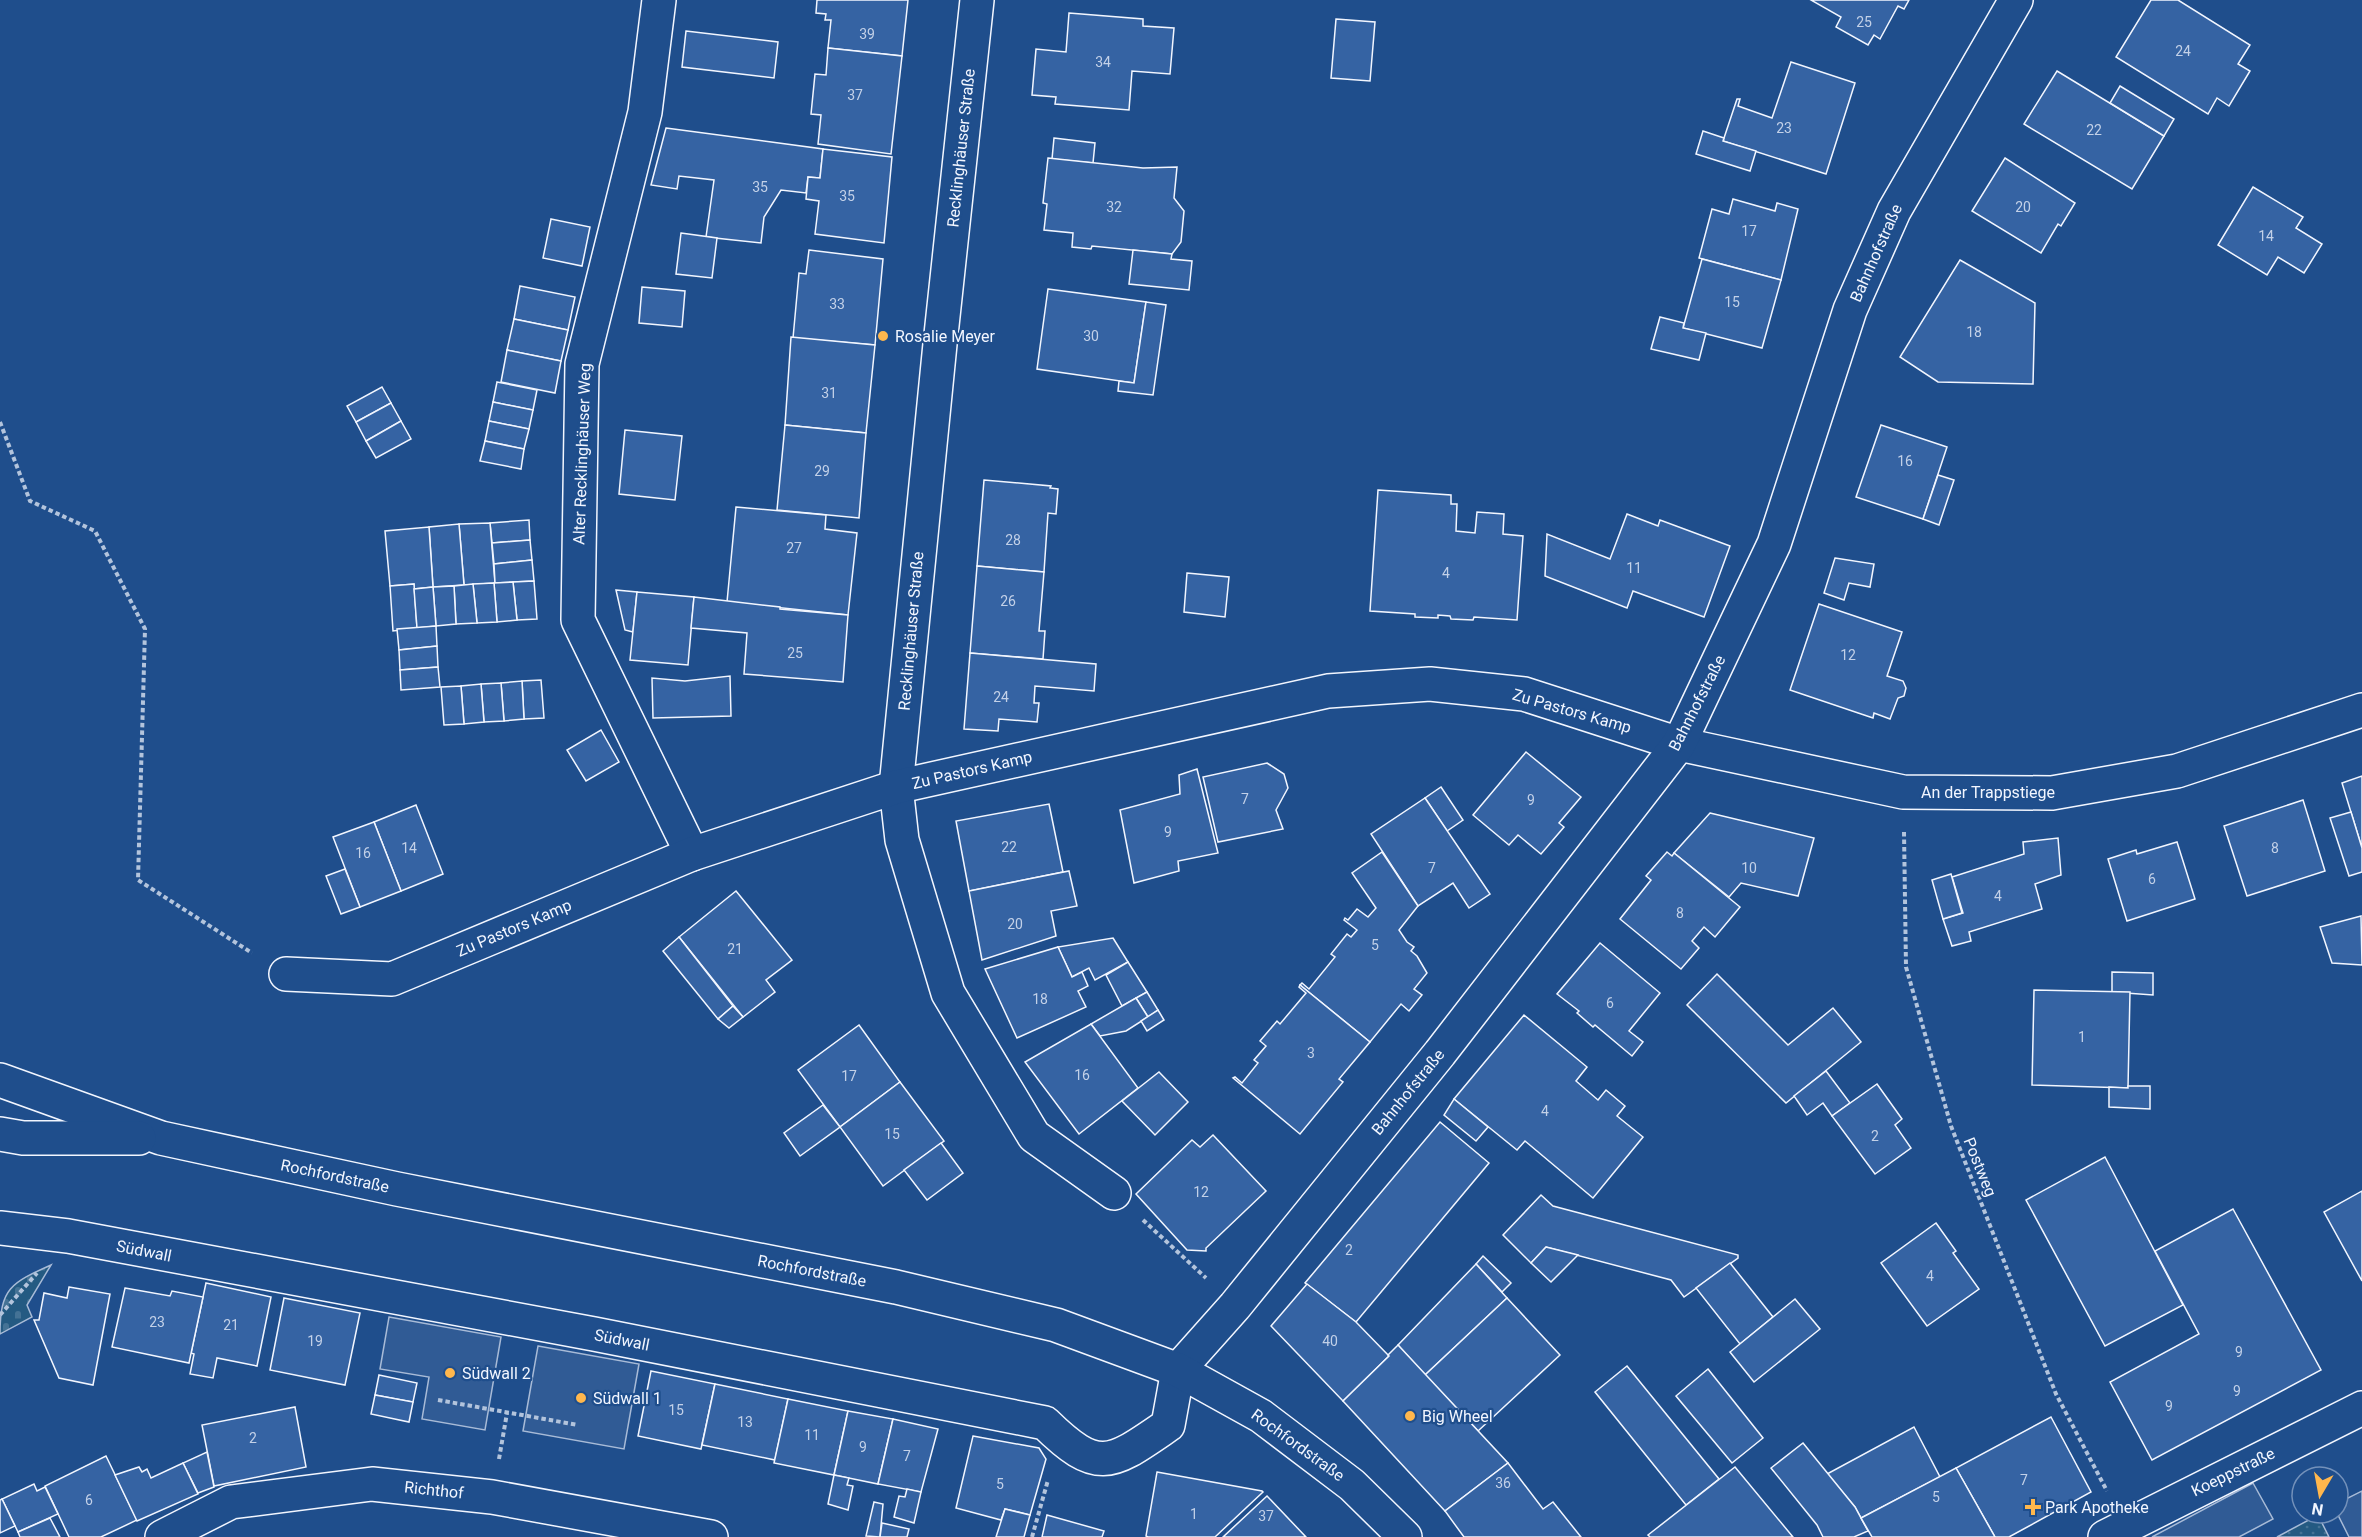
<svg xmlns="http://www.w3.org/2000/svg" width="2362" height="1537" font-family="Roboto,sans-serif">
<style>
.cemetery{fill:url(#cemetery-stones);stroke:#a8bbd7;stroke-width:1.5}
.park{fill:url(#park-dots);stroke:#a8bbd7;stroke-width:1.5}
.parking{fill:#305b95;stroke:#a8bbd7;stroke-width:1.5}
.building{fill:#3563a3;stroke:#f2f6ff;stroke-width:1.5}
.lines{fill:none;stroke-linecap:round;stroke-linejoin:round}
.minor-casing{stroke:#f2f6ff;stroke-width:36}
.primary-casing{stroke:#f2f6ff;stroke-width:36}
.path{stroke:#b3c4dc;stroke-width:4;stroke-dasharray:4.5 3;stroke-linecap:butt}
.minor{stroke:#1f4e8c;stroke-width:33}
.primary{stroke:#1f4e8c;stroke-width:33}
.poi-dot{fill:#ffb74d;stroke:#1f4e8c;stroke-width:2}
.labels{text-anchor:middle;dominant-baseline:central;stroke-width:4.5;stroke-linejoin:round;paint-order:stroke}
.number-label{font-size:14px;fill:#c3d1e8}
.street-label{font-size:16px;fill:#f2f6ff;stroke:#1f4e8c}
.poi-label{font-size:16px;fill:#f2f6ff;stroke:#1f4e8c;text-anchor:start}
</style>
<defs>
<pattern id="cemetery-stones" width="16" height="16" patternUnits="userSpaceOnUse" patternTransform="scale(1.5)"><rect width="16" height="16" fill="#245a82"/><path d="M2 7V4a2 2 0 0 1 4 0v3zM10 15v-3a2 2 0 0 1 4 0v3z" fill="#447295"/></pattern>
<pattern id="park-dots" width="8" height="8" patternUnits="userSpaceOnUse" patternTransform="scale(1.5)"><rect width="8" height="8" fill="#245a82"/><path d="M2 2h.1M6 6h.1" fill="none" stroke="#447295" stroke-width="1.8" stroke-linecap="round"/></pattern>
</defs>
<rect width="100%" height="100%" fill="#1f4e8c"/>
<path class="cemetery" d="M51,1265L27,1305L32,1317L0,1334C0,1288 11,1283 51,1265Z"/>
<polygon class="park" points="2318,1515 2329,1537 2277,1537"/>
<g class="parking">
<polygon points="389,1317 501,1337 485,1430 422,1419 429,1377 380,1369"/>
<polygon points="538,1346 639,1364 624,1449 523,1431"/>
<polygon points="2253,1483 2273,1519 2239,1537 2152,1537"/>
<polygon points="2362,1491 2362,1537 2349,1537 2337,1513 2338,1503"/>
</g>
<g class="building">
<polygon points="817,0 908,0 902,56 828,48 831,20 825,20 826,14 816,13"/>
<polygon points="1811,0 1909,0 1904,9 1898,6 1880,39 1874,35 1868,45 1836,27 1841,17"/>
<polygon points="2151,0 2178,0 2250,45 2238,64 2250,71 2229,106 2217,98 2208,114 2116,57"/>
<polygon points="1069,13 1143,19 1143,26 1174,28 1170,74 1132,71 1129,110 1055,104 1056,97 1032,95 1036,49 1066,52"/>
<polygon points="1336,19 1375,22 1370,81 1331,78"/>
<polygon points="686,31 778,42 774,78 682,67"/>
<polygon points="828,48 902,56 891,154 818,144 821,115 811,114 815,74 826,75"/>
<polygon points="1791,62 1855,83 1826,174 1723,141 1737,99 1740,99 1738,106 1772,118"/>
<polygon points="2057,71 2164,136 2132,189 2024,124"/>
<polygon points="2120,86 2174,119 2164,136 2110,103"/>
<polygon points="666,128 823,149 820,178 808,177 806,193 781,190 764,217 761,243 706,237 714,180 679,176 677,189 651,185"/>
<polygon points="1703,131 1724,138 1723,141 1756,151 1750,171 1696,154"/>
<polygon points="1054,138 1095,143 1093,163 1052,159"/>
<polygon points="823,149 892,157 884,243 815,234 819,201 806,199 808,177 820,178"/>
<polygon points="1048,158 1143,168 1177,167 1174,198 1184,211 1181,242 1172,254 1092,246 1091,249 1072,247 1073,233 1044,230 1047,204 1043,203"/>
<polygon points="2005,158 2075,203 2061,226 2058,224 2041,253 1972,211"/>
<polygon points="2253,187 2303,217 2296,228 2322,244 2304,273 2278,257 2267,275 2218,245"/>
<polygon points="1733,199 1775,211 1777,203 1798,209 1781,280 1699,258 1712,209 1729,214"/>
<polygon points="551,219 590,227 582,266 543,258"/>
<polygon points="681,233 717,238 712,278 676,274"/>
<polygon points="809,250 883,259 875,345 793,338 799,273 806,274"/>
<polygon points="1133,250 1172,254 1171,259 1192,261 1189,290 1129,284"/>
<polygon points="1702,259 1781,280 1762,348 1683,328"/>
<polygon points="1960,260 2035,303 2033,384 1938,382 1900,357"/>
<polygon points="520,286 575,297 568,330 514,319"/>
<polygon points="642,287 685,291 682,327 639,323"/>
<polygon points="1048,289 1146,302 1134,383 1037,369"/>
<polygon points="1146,302 1166,305 1153,395 1118,391 1119,381 1134,383"/>
<polygon points="1660,317 1684,323 1683,328 1706,333 1699,360 1651,349"/>
<polygon points="514,319 568,330 561,361 507,350"/>
<polygon points="791,337 875,345 866,433 785,425"/>
<polygon points="507,350 561,361 555,393 501,382"/>
<polygon points="497,382 537,390 533,410 493,402"/>
<polygon points="382,387 391,403 356,422 347,406"/>
<polygon points="493,402 533,410 529,429 489,421"/>
<polygon points="391,403 401,421 366,441 356,422"/>
<polygon points="401,421 411,439 376,458 366,441"/>
<polygon points="489,421 529,429 524,449 485,441"/>
<polygon points="785,425 866,433 859,518 777,510"/>
<polygon points="1881,425 1947,447 1923,519 1856,497"/>
<polygon points="625,430 682,436 675,500 619,494"/>
<polygon points="485,441 524,449 521,469 480,461"/>
<polygon points="1938,475 1954,480 1939,525 1923,519"/>
<polygon points="984,480 1051,486 1050,488 1058,489 1056,514 1048,513 1044,572 977,566"/>
<polygon points="1378,490 1451,495 1451,504 1457,504 1456,531 1475,533 1477,512 1504,514 1503,534 1523,536 1517,620 1474,617 1473,620 1451,619 1450,616 1438,615 1438,618 1415,617 1415,614 1370,611"/>
<polygon points="736,507 826,515 825,529 857,533 848,615 727,602"/>
<polygon points="1627,514 1658,526 1660,520 1730,546 1704,617 1633,591 1627,608 1545,576 1547,534 1610,559"/>
<polygon points="529,520 530,540 492,543 490,523"/>
<polygon points="490,523 495,583 464,585 459,524"/>
<polygon points="459,524 464,585 433,587 429,527"/>
<polygon points="429,527 433,587 414,589 414,584 390,586 385,531"/>
<polygon points="530,540 532,560 494,564 492,543"/>
<polygon points="1835,558 1874,564 1870,587 1849,583 1844,600 1824,593"/>
<polygon points="532,560 534,581 495,583 494,564"/>
<polygon points="977,566 1044,572 1039,631 1045,631 1043,659 970,653"/>
<polygon points="1187,573 1229,577 1225,617 1184,612"/>
<polygon points="534,581 537,619 517,620 513,582"/>
<polygon points="513,582 517,620 497,622 494,583"/>
<polygon points="494,583 497,622 477,623 473,584"/>
<polygon points="414,584 417,628 393,631 390,586"/>
<polygon points="473,584 477,623 456,624 454,586"/>
<polygon points="454,586 456,624 436,626 433,587"/>
<polygon points="433,587 436,626 417,628 414,589"/>
<polygon points="616,590 637,592 633,632 625,630"/>
<polygon points="637,592 694,597 688,665 630,660"/>
<polygon points="694,597 780,607 780,609 848,615 843,682 744,674 747,633 691,628"/>
<polygon points="1819,604 1902,632 1887,676 1903,681 1906,688 1904,696 1898,698 1890,719 1874,713 1873,718 1790,690"/>
<polygon points="436,626 437,646 399,650 397,629"/>
<polygon points="437,646 438,667 400,670 399,650"/>
<polygon points="970,653 1096,664 1094,691 1035,686 1034,703 1039,703 1037,722 999,719 998,731 964,729"/>
<polygon points="438,667 440,687 401,690 400,670"/>
<polygon points="730,676 731,716 653,718 652,678 685,681"/>
<polygon points="541,680 544,718 524,719 522,681"/>
<polygon points="522,681 524,719 504,721 501,683"/>
<polygon points="501,683 504,721 484,722 481,684"/>
<polygon points="481,684 484,722 464,724 461,686"/>
<polygon points="461,686 464,724 444,725 441,687"/>
<polygon points="601,730 619,762 586,781 567,750"/>
<polygon points="1526,752 1581,797 1559,823 1564,827 1541,854 1518,835 1509,845 1473,815"/>
<polygon points="1267,763 1284,774 1288,788 1276,810 1283,829 1218,842 1203,777"/>
<polygon points="1197,769 1218,853 1178,861 1179,871 1134,883 1120,810 1180,794 1179,775"/>
<polygon points="2362,776 2362,848 2342,783"/>
<polygon points="1441,787 1463,820 1447,831 1425,798"/>
<polygon points="1425,798 1490,894 1469,908 1453,883 1418,906 1371,834"/>
<polygon points="2303,800 2325,871 2247,896 2224,826"/>
<polygon points="1049,804 1063,872 969,891 956,821"/>
<polygon points="416,805 443,874 401,891 374,822"/>
<polygon points="2351,812 2362,848 2362,872 2349,876 2330,818"/>
<polygon points="1710,813 1814,838 1798,896 1741,883 1729,897 1674,853"/>
<polygon points="374,822 401,891 360,907 333,837"/>
<polygon points="2058,838 2061,875 2035,884 2042,909 1969,932 1971,941 1952,946 1943,919 1963,913 1952,877 2024,854 2023,842"/>
<polygon points="2177,842 2195,899 2127,921 2108,859 2136,850 2137,854"/>
<polygon points="1382,852 1418,906 1399,930 1407,942 1414,947 1411,951 1417,956 1427,973 1414,989 1422,995 1409,1011 1401,1004 1370,1042 1300,985 1302,983 1309,989 1335,957 1331,954 1347,934 1351,937 1357,930 1344,920 1345,918 1348,920 1357,909 1368,917 1376,908 1352,873"/>
<polygon points="1667,852 1672,856 1674,853 1740,907 1715,937 1704,927 1692,941 1699,948 1681,969 1620,919 1651,880 1646,876"/>
<polygon points="345,869 360,907 341,914 326,876"/>
<polygon points="1069,871 1077,906 1051,911 1056,936 982,960 969,891"/>
<polygon points="1951,874 1962,913 1943,919 1932,880"/>
<polygon points="736,891 792,960 766,980 775,992 743,1017 679,937"/>
<polygon points="2361,916 2362,965 2332,963 2320,927"/>
<polygon points="679,937 733,1006 718,1019 663,951"/>
<polygon points="1113,938 1128,962 1095,980 1089,968 1072,977 1058,947"/>
<polygon points="1600,943 1660,993 1629,1031 1643,1042 1632,1056 1595,1025 1593,1027 1577,1013 1579,1011 1557,994"/>
<polygon points="1058,947 1072,977 1082,972 1088,986 1078,991 1086,1007 1017,1038 985,969"/>
<polygon points="1128,962 1147,992 1122,1006 1106,975"/>
<polygon points="2112,972 2153,973 2153,995 2112,992"/>
<polygon points="1717,974 1788,1045 1833,1008 1861,1042 1786,1103 1687,1005"/>
<polygon points="1300,985 1370,1042 1339,1079 1343,1082 1300,1134 1233,1078 1235,1077 1242,1083 1258,1063 1254,1060 1266,1046 1260,1041 1277,1021 1280,1024 1306,993 1299,987"/>
<polygon points="2034,990 2130,992 2128,1088 2032,1085"/>
<polygon points="1147,992 1158,1010 1148,1017 1136,998"/>
<polygon points="1136,998 1148,1017 1126,1031 1100,1036 1091,1024"/>
<polygon points="733,1006 743,1017 729,1028 718,1019"/>
<polygon points="1158,1010 1164,1020 1147,1031 1141,1021"/>
<polygon points="1524,1015 1587,1067 1576,1081 1598,1100 1606,1090 1625,1106 1617,1116 1643,1137 1593,1198 1525,1141 1517,1150 1454,1099"/>
<polygon points="1091,1024 1138,1088 1079,1134 1025,1062"/>
<polygon points="859,1025 900,1082 840,1127 798,1070"/>
<polygon points="1826,1071 1850,1103 1832,1116 1823,1103 1807,1115 1794,1096"/>
<polygon points="1159,1072 1188,1102 1155,1135 1122,1101"/>
<polygon points="900,1082 944,1141 883,1186 840,1127"/>
<polygon points="1877,1084 1902,1119 1895,1125 1911,1148 1875,1174 1832,1116"/>
<polygon points="2128,1086 2150,1086 2150,1109 2109,1107 2109,1087 2128,1088"/>
<polygon points="1454,1099 1488,1127 1476,1141 1444,1115"/>
<polygon points="823,1105 840,1127 800,1156 784,1133"/>
<polygon points="1440,1122 1489,1163 1356,1322 1305,1283"/>
<polygon points="1213,1135 1266,1191 1206,1248 1206,1251 1187,1250 1136,1194 1192,1140 1200,1147"/>
<polygon points="941,1143 963,1173 927,1200 904,1170"/>
<polygon points="2105,1157 2183,1305 2105,1346 2026,1200"/>
<polygon points="2362,1191 2362,1281 2324,1212"/>
<polygon points="1541,1195 1553,1206 1738,1255 1738,1258 1684,1297 1671,1280 1546,1247 1531,1263 1503,1235"/>
<polygon points="2233,1209 2321,1370 2152,1460 2110,1382 2199,1334 2155,1251"/>
<polygon points="1936,1223 1956,1251 1953,1253 1979,1289 1927,1326 1881,1263"/>
<polygon points="1546,1247 1578,1255 1551,1282 1531,1263"/>
<polygon points="1483,1256 1511,1283 1502,1292 1476,1264"/>
<polygon points="1730,1263 1773,1317 1740,1344 1696,1288"/>
<polygon points="1476,1264 1507,1298 1425,1375 1398,1345"/>
<polygon points="206,1283 271,1297 257,1366 217,1358 213,1378 190,1374 194,1354 191,1353"/>
<polygon points="1307,1284 1356,1322 1389,1356 1343,1401 1271,1326"/>
<polygon points="69,1287 110,1294 93,1385 59,1378 34,1320 39,1320 44,1293 67,1298"/>
<polygon points="125,1288 170,1296 172,1291 203,1297 189,1363 112,1347"/>
<polygon points="284,1298 360,1313 345,1385 270,1370"/>
<polygon points="1507,1298 1560,1355 1478,1431 1425,1375"/>
<polygon points="1795,1299 1820,1329 1754,1382 1730,1352"/>
<polygon points="1398,1345 1508,1463 1445,1511 1343,1401 1389,1356 1388,1355"/>
<polygon points="1627,1366 1719,1479 1686,1505 1595,1392"/>
<polygon points="1708,1369 1763,1438 1732,1463 1676,1396"/>
<polygon points="651,1371 715,1384 701,1449 638,1436"/>
<polygon points="379,1375 417,1383 413,1402 375,1395"/>
<polygon points="715,1384 788,1399 775,1460 702,1445"/>
<polygon points="375,1395 413,1402 409,1422 371,1414"/>
<polygon points="788,1399 848,1411 834,1475 774,1463"/>
<polygon points="295,1407 306,1467 214,1486 202,1425"/>
<polygon points="848,1411 893,1419 878,1484 834,1475"/>
<polygon points="2051,1417 2091,1492 2009,1537 1995,1537 1956,1468"/>
<polygon points="893,1419 938,1429 921,1492 878,1484"/>
<polygon points="1914,1427 1940,1477 1861,1518 1855,1507 1827,1474"/>
<polygon points="973,1436 1039,1448 1046,1459 1030,1515 1005,1509 1001,1520 956,1508"/>
<polygon points="1803,1443 1855,1507 1868,1531 1854,1537 1823,1537 1817,1525 1771,1468"/>
<polygon points="207,1452 214,1487 198,1493 183,1463"/>
<polygon points="106,1456 137,1520 101,1537 69,1537 45,1486"/>
<polygon points="183,1463 198,1494 137,1521 115,1475 139,1467 142,1472 147,1469 151,1478"/>
<polygon points="1508,1463 1543,1509 1553,1502 1581,1537 1464,1537 1445,1511"/>
<polygon points="1735,1467 1793,1537 1650,1537 1648,1535"/>
<polygon points="1956,1468 1995,1537 1872,1537 1861,1518"/>
<polygon points="1157,1472 1262,1491 1263,1492 1215,1537 1148,1537 1146,1536"/>
<polygon points="834,1475 849,1478 847,1485 853,1486 848,1510 828,1504"/>
<polygon points="34,1484 37,1491 45,1487 58,1514 18,1532 2,1499"/>
<polygon points="907,1489 921,1492 914,1523 894,1517 899,1496 905,1497"/>
<polygon points="1267,1496 1306,1537 1223,1537"/>
<polygon points="2,1499 15,1526 0,1533 0,1500"/>
<polygon points="874,1502 883,1504 880,1537 866,1536"/>
<polygon points="1005,1509 1030,1515 1024,1537 996,1537"/>
<polygon points="1047,1515 1104,1531 1102,1537 1042,1537"/>
<polygon points="50,1518 60,1537 20,1537 18,1532"/>
<polygon points="882,1523 909,1529 907,1537 880,1537"/>
</g>
<g class="lines">
<defs>
<g id="minor">
<polyline points="659,0 645,112 582,364 578,620 692,854"/>
<polyline points="977,0 940,344 896,787 902,840 948,993 1034,1136 1114,1193"/>
<polyline points="286,974 392,979 692,854 896,787 1328,691 1430,684 1524,694 1679,744 1903,792 2052,793 2177,771 2362,710"/>
<path d="M0,1228L68,1236L594,1334L1045,1423C1099,1476 1111,1464 1168,1425L1178,1370L1235,1306L1440,1053L1679,744L1774,544L1850,310L1894,211L2016,0"/>
<polyline points="162,1537 231,1502 372,1484 492,1497 711,1537"/>
<polyline points="2105,1537 2362,1408"/>
</g>
<g id="primary">
<polyline points="0,1080 161,1138 397,1189 896,1287 1056,1325 1178,1370 1261,1416 1352,1485 1405,1537"/>
<polyline points="0,1134 23,1138 139,1138"/>
</g>
</defs>
<use href="#minor" class="minor-casing"/>
<use href="#primary" class="primary-casing"/>
<g class="path">
<polyline points="0,422 30,501 95,531 145,629 138,880 252,953"/>
<polyline points="1904,832 1906,967 1951,1126 2056,1394 2107,1491"/>
<polyline points="1143,1220 1206,1278"/>
<polyline points="0,1315 37,1273"/>
<polyline points="438,1400 578,1425"/>
<polyline points="499,1459 507,1413"/>
<polyline points="1032,1537 1048,1480"/>
</g>
<use href="#minor" class="minor"/>
<use href="#primary" class="primary"/>
</g>
<g class="poi-dot">
<circle cx="883" cy="336" r="6"/>
<circle cx="450" cy="1373" r="6"/>
<circle cx="581" cy="1398" r="6"/>
<circle cx="1410" cy="1416" r="6"/>
<path d="M2030 1498h6v6h6v6h-6v6h-6v-6h-6v-6h6z"/>
</g>
<g class="labels">
<g class="number-label">
<text x="1864" y="22">25</text>
<text x="867" y="34">39</text>
<text x="2183" y="51">24</text>
<text x="1103" y="62">34</text>
<text x="855" y="95">37</text>
<text x="1784" y="128">23</text>
<text x="2094" y="130">22</text>
<text x="760" y="187">35</text>
<text x="847" y="196">35</text>
<text x="1114" y="207">32</text>
<text x="2023" y="207">20</text>
<text x="1749" y="231">17</text>
<text x="2266" y="236">14</text>
<text x="1732" y="302">15</text>
<text x="837" y="304">33</text>
<text x="1974" y="332">18</text>
<text x="1091" y="336">30</text>
<text x="829" y="393">31</text>
<text x="1905" y="461">16</text>
<text x="822" y="471">29</text>
<text x="1013" y="540">28</text>
<text x="794" y="548">27</text>
<text x="1634" y="568">11</text>
<text x="1446" y="573">4</text>
<text x="1008" y="601">26</text>
<text x="795" y="653">25</text>
<text x="1848" y="655">12</text>
<text x="1001" y="697">24</text>
<text x="1245" y="799">7</text>
<text x="1531" y="800">9</text>
<text x="1168" y="832">9</text>
<text x="1009" y="847">22</text>
<text x="409" y="848">14</text>
<text x="2275" y="848">8</text>
<text x="363" y="853">16</text>
<text x="1432" y="868">7</text>
<text x="1749" y="868">10</text>
<text x="2152" y="879">6</text>
<text x="1998" y="896">4</text>
<text x="1680" y="913">8</text>
<text x="1015" y="924">20</text>
<text x="1375" y="945">5</text>
<text x="735" y="949">21</text>
<text x="1040" y="999">18</text>
<text x="1610" y="1003">6</text>
<text x="2082" y="1037">1</text>
<text x="1311" y="1053">3</text>
<text x="1082" y="1075">16</text>
<text x="849" y="1076">17</text>
<text x="1545" y="1111">4</text>
<text x="892" y="1134">15</text>
<text x="1875" y="1136">2</text>
<text x="1201" y="1192">12</text>
<text x="1349" y="1250">2</text>
<text x="1930" y="1276">4</text>
<text x="157" y="1322">23</text>
<text x="231" y="1325">21</text>
<text x="315" y="1341">19</text>
<text x="1330" y="1341">40</text>
<text x="2239" y="1352">9</text>
<text x="2237" y="1391">9</text>
<text x="2169" y="1406">9</text>
<text x="676" y="1410">15</text>
<text x="745" y="1422">13</text>
<text x="812" y="1435">11</text>
<text x="253" y="1438">2</text>
<text x="863" y="1447">9</text>
<text x="907" y="1456">7</text>
<text x="2024" y="1480">7</text>
<text x="1503" y="1483">36</text>
<text x="1000" y="1484">5</text>
<text x="1936" y="1497">5</text>
<text x="89" y="1500">6</text>
<text x="1194" y="1514">1</text>
<text x="1266" y="1516">37</text>
</g>
<g class="street-label">
<text transform="translate(961 148) rotate(-84)">Recklinghäuser Straße</text>
<text transform="translate(1876 253) rotate(-66)">Bahnhofstraße</text>
<text transform="translate(582 454) rotate(-88)">Alter Recklinghäuser Weg</text>
<text transform="translate(911 631) rotate(-85)">Recklinghäuser Straße</text>
<text transform="translate(1697 703) rotate(-63)">Bahnhofstraße</text>
<text transform="translate(1572 711) rotate(16)">Zu Pastors Kamp</text>
<text transform="translate(972 770) rotate(-13)">Zu Pastors Kamp</text>
<text x="1988" y="792">An der Trappstiege</text>
<text transform="translate(514 928) rotate(-23)">Zu Pastors Kamp</text>
<text transform="translate(1408 1092) rotate(-51)">Bahnhofstraße</text>
<text transform="translate(1980 1167) rotate(68)">Postweg</text>
<text transform="translate(335 1176) rotate(12)">Rochfordstraße</text>
<text transform="translate(144 1251) rotate(11)">Südwall</text>
<text transform="translate(812 1271) rotate(11)">Rochfordstraße</text>
<text transform="translate(622 1340) rotate(11)">Südwall</text>
<text transform="translate(1298 1445) rotate(36)">Rochfordstraße</text>
<text transform="translate(2233 1472) rotate(-26)">Koeppstraße</text>
<text transform="translate(434 1490) rotate(6)">Richthof</text>
</g>
<g class="poi-label">
<text x="895" y="336">Rosalie Meyer</text>
<text x="462" y="1373">Südwall 2</text>
<text x="593" y="1398">Südwall 1</text>
<text x="1422" y="1416">Big Wheel</text>
<text x="2045" y="1507">Park Apotheke</text>
</g>
</g>
<g transform="translate(2320 1495) rotate(190)"><circle r="28" fill="#1f4e8c" stroke="#7391ba" stroke-width="1.5"/>
<path d="M0-4.5L10 22L0 15L-10 22Z" fill="#ffb74d"/>
<text y="-9" font-size="16" font-weight="bold" text-anchor="middle" fill="#f2f6ff">N</text>
</g>
</svg>
